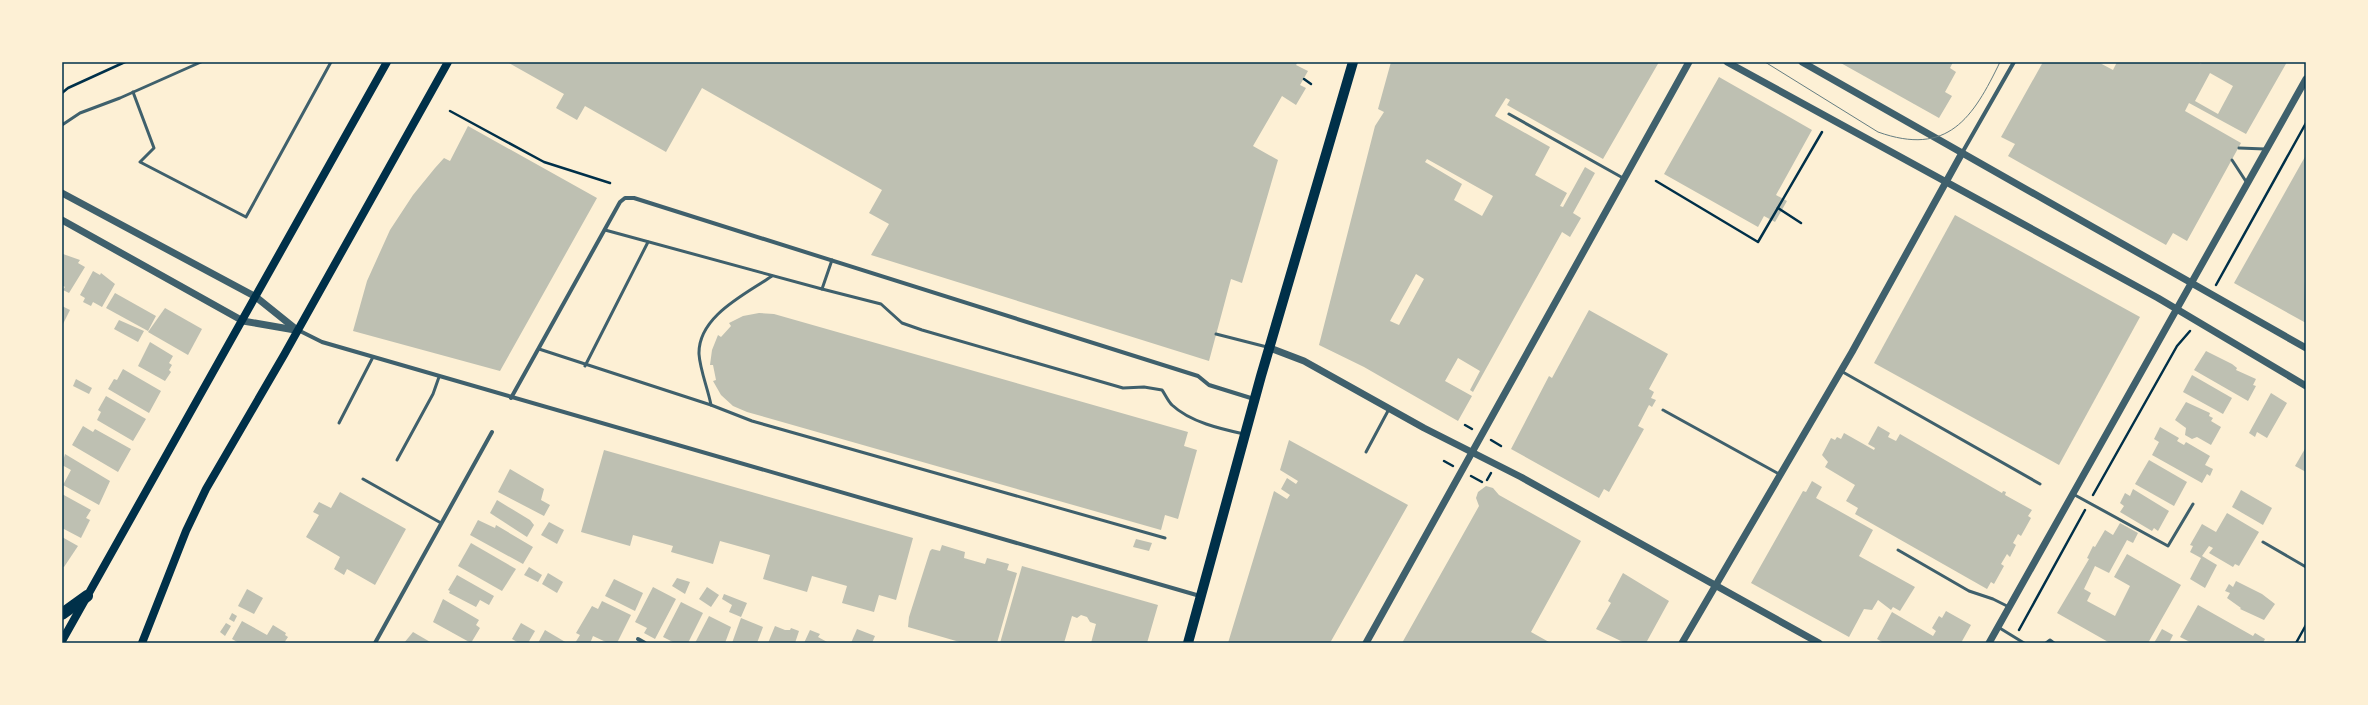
<svg xmlns="http://www.w3.org/2000/svg" width="2368" height="705" font-family="'PT Sans',sans-serif">
<style>
.building{fill:#bec0b2;fill-rule:evenodd}
.lines{fill:none;stroke-linecap:round;stroke-linejoin:round}
.path{stroke:#003049;stroke-width:2.5}
.service{stroke:#3f606c;stroke-width:3}
.minor{stroke:#3f606c;stroke-width:4}
.tertiary{stroke:#3f606c;stroke-width:7}
.secondary{stroke:#003049;stroke-width:8}
.primary{stroke:#003049;stroke-width:10}
.motorway{stroke:#003049;stroke-width:12}
.tram{stroke:#657d81;stroke-width:1}
.neatline{fill:none;stroke:#003049;stroke-width:1.5}
</style>
<rect width="100%" height="100%" fill="#fdf0d5"/>
<g class="building">
<polygon points="507,62 1298,62 1296,65 1308,71 1300,85 1306,88 1296,105 1282,96 1253,146 1278,160 1242,283 1231,279 1209,361 871,255 889,224 869,213 882,190 702,88 666,152 585,106 577,120 556,108 564,94"/>
<path d="M1391,62H1659L1603,159L1507,105L1510,100L1506,98L1496,114L1495,116L1550,147L1535,175L1567,193L1560,206L1563,207L1585,167L1595,173L1573,213L1581,218L1570,237L1562,232L1561,234L1473,392L1470,390L1480,371L1458,358L1445,381L1472,396L1458,421L1364,367L1319,345L1375,126L1384,112L1378,109ZM1427,159L1493,196L1482,216L1454,200L1462,184L1425,162ZM1416,274L1424,279L1399,325L1390,321Z"/>
<polygon points="1839,62 1953,62 1950,68 1956,72 1945,92 1952,96 1939,118"/>
<path d="M2043,62H2098L2113,70L2117,62H2197L2201,64L2202,62H2287L2246,134L2189,103L2185,111L2241,143L2187,241L2173,233L2166,245L2008,156L2015,144L2001,137ZM2210,73L2233,86L2218,114L2195,101Z"/>
<polygon points="1719,77 1812,130 1776,195 1787,201 1775,222 1764,216 1758,227 1664,174"/>
<polygon points="468,126 597,198 500,371 353,331 367,281 390,230 413,195 435,168 444,158 450,161"/>
<polygon points="2306,155 2304,280 2306,323 2234,283"/>
<polygon points="1955,215 2140,317 2059,465 1874,363"/>
<polygon points="63,254 80,260 78,263 85,267 69,293 63,290 65,287 62,285"/>
<polygon points="93,271 100,275 101,273 115,284 102,307 93,302 91,306 83,302 85,298 80,295"/>
<polygon points="115,293 156,316 148,331 106,308"/>
<polygon points="62,306 70,310 62,326"/>
<polygon points="165,308 202,329 188,355 148,332"/>
<polygon points="1589,310 1668,354 1649,389 1654,392 1651,398 1656,400 1652,407 1649,405 1638,426 1644,429 1609,492 1604,489 1599,498 1511,449 1549,376 1552,378"/>
<polygon points="759,313 774,314 1188,432 1184,446 1197,450 1178,519 1165,515 1161,530 747,412 733,406 721,395 713,381 716,380 713,365 710,365 712,350 718,335 721,337 731,326 729,323 743,316"/>
<polygon points="119,320 144,331 138,342 114,329"/>
<polygon points="150,342 173,356 169,363 172,365 169,370 171,372 165,381 138,366"/>
<polygon points="2206,351 2232,364 2237,368 2236,370 2256,379 2253,385 2256,386 2248,401 2194,370"/>
<polygon points="123,369 161,391 149,413 108,389 114,379 117,380"/>
<polygon points="2192,375 2232,398 2223,414 2183,392"/>
<polygon points="76,379 92,388 89,394 73,386"/>
<polygon points="2271,393 2287,403 2267,438 2257,432 2255,437 2249,433"/>
<polygon points="106,396 146,419 133,441 97,420 101,412 98,410"/>
<polygon points="2186,402 2210,413 2209,416 2213,418 2211,421 2221,427 2211,445 2197,437 2192,439 2185,435 2186,428 2175,420"/>
<polygon points="83,426 93,432 95,429 131,449 118,472 72,445"/>
<polygon points="1878,426 1890,433 1888,437 1896,441 1900,434 2002,493 2003,491 2006,492 2005,495 2032,510 2028,516 2031,518 2021,536 2018,534 2013,543 2016,545 2010,557 2007,554 2001,564 2004,566 1994,584 1991,582 1987,589 1855,514 1858,508 1846,501 1855,485 1825,467 1828,462 1822,455 1831,438 1835,440 1837,437 1841,439 1844,433 1874,450 1875,448 1868,444"/>
<polygon points="2160,427 2179,438 2177,441 2184,445 2186,442 2210,456 2205,465 2213,469 2210,476 2207,474 2202,483 2152,455 2159,442 2154,439"/>
<polygon points="1289,440 1408,505 1330,643 1228,643 1274,491 1287,499 1290,495 1281,489 1287,478 1296,484 1298,481 1280,470"/>
<polygon points="2306,447 2306,472 2295,466"/>
<polygon points="604,450 913,538 896,600 879,595 874,612 842,603 847,586 812,576 807,592 763,579 770,555 720,541 713,564 671,552 673,546 633,535 630,546 581,532"/>
<polygon points="65,454 110,481 99,505 63,485 71,470 62,465"/>
<polygon points="2149,460 2187,482 2174,506 2135,484"/>
<polygon points="510,469 544,489 541,500 550,505 544,516 498,492"/>
<polygon points="1812,481 1822,487 1816,498 1873,530 1859,556 1915,587 1900,611 1893,607 1891,610 1878,600 1872,610 1864,609 1849,637 1751,583 1803,491 1806,492"/>
<polygon points="1486,486 1493,488 1499,495 1581,541 1531,632 1549,642 1402,643 1479,506 1476,498 1478,492"/>
<polygon points="2133,489 2169,511 2158,531 2154,528 2152,531 2120,512 2124,506 2120,503 2125,493 2130,496"/>
<polygon points="2241,490 2272,508 2263,525 2232,507"/>
<polygon points="340,492 406,529 375,585 347,569 344,575 334,569 340,557 306,537 319,515 313,512 319,502 331,508"/>
<polygon points="62,494 91,510 86,518 90,520 81,538 62,528"/>
<polygon points="497,500 530,520 534,525 527,537 490,513"/>
<polygon points="2227,513 2259,532 2239,566 2235,564 2233,567 2209,553 2213,548 2209,546 2202,556 2217,565 2205,588 2190,579 2201,558 2190,552 2193,546 2190,545 2202,524 2216,532"/>
<polygon points="478,520 495,528 496,525 533,547 523,564 470,535"/>
<polygon points="549,522 564,530 557,544 541,535"/>
<polygon points="2120,523 2138,533 2133,543 2127,540 2109,573 2095,566 2084,589 2091,593 2087,601 2115,616 2130,586 2114,577 2127,554 2181,585 2148,643 2110,643 2057,613 2089,559 2087,558 2093,546 2095,547 2105,530 2113,535"/>
<polygon points="62,537 78,546 64,567 62,566"/>
<polygon points="1136,539 1152,543 1149,551 1133,547"/>
<polygon points="471,543 516,569 502,591 458,566"/>
<polygon points="942,545 965,552 964,558 985,564 987,558 1009,564 1007,570 1017,573 997,643 963,643 908,627 909,617 930,551 932,549 940,551"/>
<polygon points="1022,566 1158,605 1147,643 1091,643 1096,624 1090,622 1087,617 1081,615 1077,618 1072,616 1064,643 1000,643"/>
<polygon points="529,567 542,575 538,582 524,575"/>
<polygon points="548,573 563,582 557,593 542,584"/>
<polygon points="1623,573 1669,601 1646,643 1625,643 1596,629 1611,603 1608,601"/>
<polygon points="457,575 494,596 489,605 480,600 476,607 449,593 450,591 448,590"/>
<polygon points="677,578 690,582 685,594 672,586"/>
<polygon points="614,579 643,593 635,611 605,596"/>
<polygon points="2236,581 2262,594 2275,604 2264,620 2240,609 2241,608 2227,598 2230,593 2225,591 2229,584 2233,587"/>
<polygon points="653,587 676,599 655,639 644,633 647,628 635,622"/>
<polygon points="707,587 719,595 711,607 699,599"/>
<polygon points="247,589 263,598 254,614 238,606"/>
<polygon points="724,594 747,603 741,617 729,612 732,605 722,599"/>
<polygon points="443,599 479,620 476,625 480,628 471,643 433,622"/>
<polygon points="602,601 631,615 617,643 608,643 593,636 591,641 584,638 591,641 590,643 575,643 580,635 576,633 592,606 598,609"/>
<polygon points="681,602 703,613 688,643 675,643 663,637"/>
<polygon points="2198,605 2253,636 2255,633 2265,639 2263,643 2192,643 2180,637"/>
<polygon points="1946,611 1971,625 1961,643 1884,643 1877,639 1892,612 1933,636 1936,631 1932,628 1939,616 1942,618"/>
<polygon points="232,613 237,616 234,622 229,619"/>
<polygon points="709,616 731,627 725,643 695,643"/>
<polygon points="741,618 763,627 757,643 732,643"/>
<polygon points="242,621 267,635 273,625 286,633 285,635 288,637 284,643 239,643 232,639"/>
<polygon points="226,623 231,626 225,636 220,632"/>
<polygon points="521,623 535,631 528,643 519,643 512,639"/>
<polygon points="775,626 785,630 790,630 791,628 799,631 795,643 768,643"/>
<polygon points="857,629 875,636 872,643 851,643"/>
<polygon points="2162,629 2173,635 2169,643 2154,643"/>
<polygon points="545,630 567,643 538,643"/>
<polygon points="810,630 820,634 818,637 829,643 804,643"/>
<polygon points="413,632 432,643 404,643"/>
</g>
<g class="lines">
<g class="path">
<polyline points="1304,79 1311,84"/>
<polyline points="62,93 68,88 125,62"/>
<polyline points="450,111 544,162 610,183"/>
<polyline points="1656,181 1758,242 1822,132"/>
<polyline points="1778,208 1801,223"/>
<polyline points="2216,285 2306,123"/>
<polyline points="1465,425 1472,429"/>
<polyline points="1491,440 1501,446"/>
<polyline points="1444,461 1453,466"/>
<polyline points="1471,476 1482,482"/>
<polyline points="1487,480 1491,473"/>
<polyline points="2093,495 2177,346 2190,331"/>
<polyline points="2019,630 2085,510"/>
<polyline points="2296,643 2306,625"/>
</g>
<g class="service">
<polyline points="133,92 154,148 140,162 246,217 331,62"/>
<polyline points="1509,114 1623,178"/>
<polyline points="62,125 80,113 120,98 201,62"/>
<polyline points="2239,148 2265,149"/>
<polyline points="2232,160 2247,183"/>
<polyline points="605,230 822,289 832,260"/>
<path d="M822,289L881,304L902,323L922,330L1123,388L1144,387L1162,390C1165,394 1168,401 1172,405C1190,422 1221,429 1244,434"/>
<polyline points="1216,334 1267,347"/>
<polyline points="539,349 711,405 752,421 1165,538"/>
<polyline points="585,366 648,242"/>
<polyline points="1841,371 2040,484"/>
<path d="M711,405C708,389 700,370 699,354C698,316 746,294 772,276"/>
<polyline points="1663,410 1779,474"/>
<polyline points="339,423 373,357"/>
<polyline points="1366,452 1389,409"/>
<polyline points="397,460 433,394 439,377"/>
<polyline points="363,479 441,523"/>
<polyline points="2073,494 2168,546 2193,504"/>
<polyline points="2263,542 2306,567"/>
<polyline points="1898,550 1969,591 1993,599 2009,607"/>
<polyline points="1998,627 2024,643"/>
<polyline points="2046,643 2050,640 2054,643"/>
</g>
<g class="minor">
<polyline points="1962,153 2014,62"/>
<polyline points="298,330 322,342 1200,596"/>
<polyline points="511,398 620,202 625,198 634,198 1198,376 1209,385 1254,399"/>
<polyline points="638,639 645,643"/>
<polyline points="375,643 492,432"/>
</g>
<g class="tertiary">
<polyline points="1727,62 2158,298 2306,386"/>
<polyline points="1802,62 2306,348"/>
<polyline points="62,193 256,297 297,330"/>
<polyline points="62,220 243,321 295,330"/>
<polyline points="1270,348 1304,361 1424,428 1521,477 1819,643"/>
<polyline points="1366,643 1689,62"/>
<polyline points="1682,643 1852,352 1962,153"/>
<polyline points="1989,643 2306,79"/>
</g>
<g class="secondary">
<polyline points="62,641 387,62"/>
<polyline points="142,643 186,531 206,489 284,355 448,62"/>
</g>
<polyline class="primary" points="1188,643 1261,376 1353,62"/>
<polyline class="motorway" points="62,614 87,596"/>
<path class="tram" d="M1765,62L1878,132C1948,157 1973,118 2000,62"/>
</g>
<rect width="2368" height="705" fill="none" stroke="#fdf0d5" stroke-width="126"/>
<rect x="63" y="63" width="2242" height="579" class="neatline"/>
</svg>
